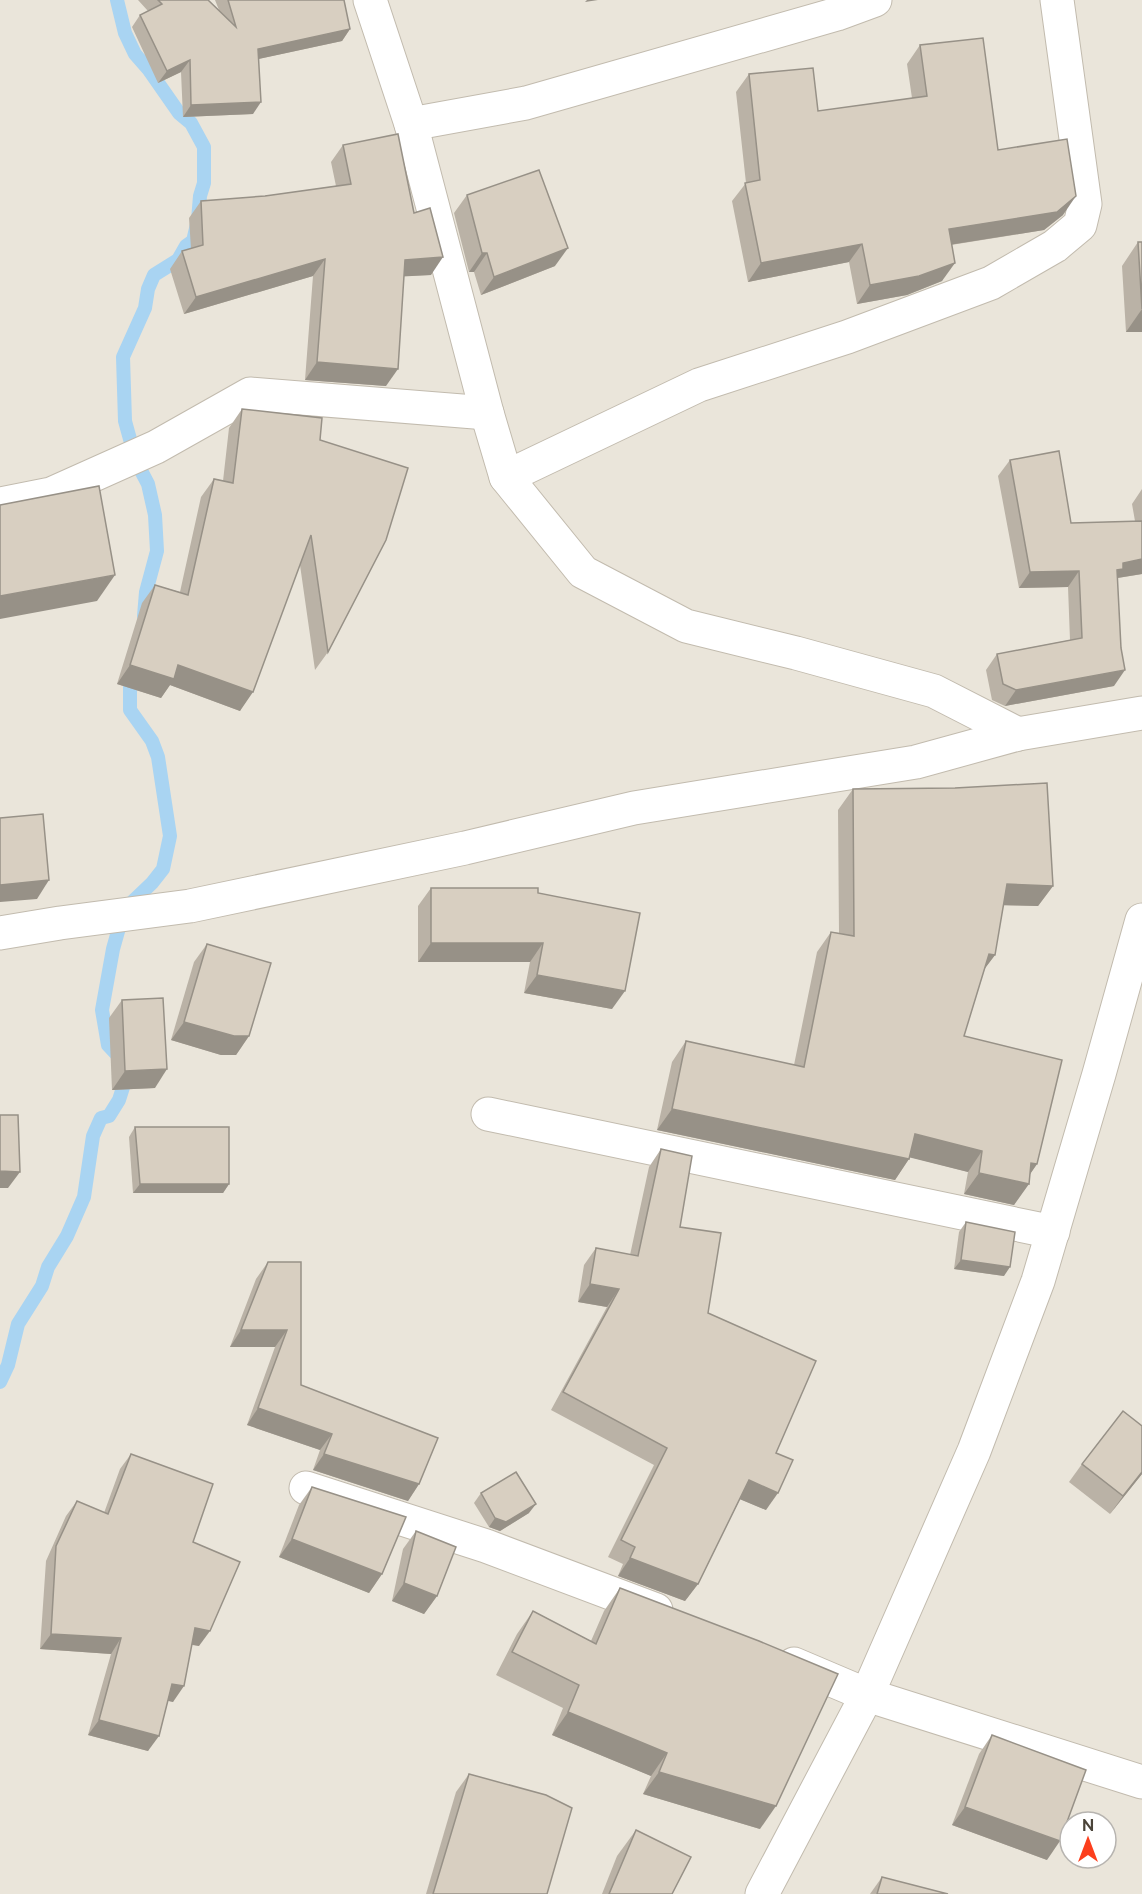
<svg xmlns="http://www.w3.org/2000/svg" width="1142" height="1894" font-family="Raleway,sans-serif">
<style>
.residential{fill:#eae5da;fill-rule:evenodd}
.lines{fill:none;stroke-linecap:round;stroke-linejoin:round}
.stream{stroke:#a9d4f2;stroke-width:14}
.minor-casing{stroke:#c2bbae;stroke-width:35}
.minor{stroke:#fff;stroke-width:33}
.wall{fill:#bab2a6}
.shaded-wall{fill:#979187}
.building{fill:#d8cfc1;stroke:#979187;stroke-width:1.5}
</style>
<rect width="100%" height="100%" fill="#f6f3ec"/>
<path class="residential" d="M0,0H1142V1894H0ZM1070,1822H1106V1858H1070Z"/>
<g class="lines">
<g class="stream">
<polyline points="117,0 125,33 135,54 149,70 179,113 191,123 204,147 204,183 200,196 198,220 193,241 186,246 178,260 154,275 148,289 145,308 123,357 125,421 136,461 148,484 155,515 157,551 146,592 144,616"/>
<polyline points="0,1382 8,1365 18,1324 42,1286 48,1267 67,1236 84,1197 93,1136 101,1118 109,1116 119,1100 125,1081 122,1060 108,1045 102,1010 113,949 122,917 130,904 152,883 163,869 170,836 158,757 152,741 130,710 130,679 132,670"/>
</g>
<defs>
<g id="minor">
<polyline points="370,0 411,124 487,413 506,477 583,572 686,626 796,653 934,691 1018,734"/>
<polyline points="411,124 526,103 837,14 875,0"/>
<polyline points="506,477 699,385 847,337 991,283 1055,246 1080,225 1085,204 1057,0"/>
<polyline points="0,504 51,494 156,447 250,394 487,413"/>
<polyline points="1142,920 1099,1074 1038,1281 974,1451 867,1695 1142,1782"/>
<polyline points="0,933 60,923 190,906 465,848 634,808 916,762 1018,734 1142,713"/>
<polyline points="488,1114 1053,1232"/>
<polyline points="306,1488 486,1546 656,1610"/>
<polyline points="762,1894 867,1695 794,1664"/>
</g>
</defs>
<use href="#minor" class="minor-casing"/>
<use href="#minor" class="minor"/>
</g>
<g class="wall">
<polygon points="138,0 208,0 219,10 215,0 344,0 350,29 342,41 258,59 253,114 183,117 181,72 158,83 132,27 140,15 148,11"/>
<polygon points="920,45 998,150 1063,215 1044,230 951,245 942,281 907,295 857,304 849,262 748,282 732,201 746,183 736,92 749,74 818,111 912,98 907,64"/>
<polygon points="343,145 414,213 431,275 404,276 386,386 305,380 313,276 184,314 170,269 182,251 191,249 189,218 201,201 265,196 336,186 331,162"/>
<polygon points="467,195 555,266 481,295 474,272 469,272 454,213"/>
<polygon points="1138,242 1142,242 1142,334 1142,332 1126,332 1122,266"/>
<polygon points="242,409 320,440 328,652 315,670 300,565 240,711 170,685 161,698 117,684 142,603 155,585 180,592 201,497 214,479 223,481 229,428"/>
<polygon points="1010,460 1071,523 1135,521 1132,504 1142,489 1142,574 1118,578 1114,686 1005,706 992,700 986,670 997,654 1070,640 1068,587 1019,588 998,476"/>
<polygon points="853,789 1053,886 1038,906 1003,905 995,955 985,968 964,1036 1037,1164 1030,1174 1014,1205 964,1194 968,1172 910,1157 895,1180 657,1130 672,1062 686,1041 794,1065 817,952 831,932 839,933 838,810"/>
<polygon points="431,888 538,893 612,1009 524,993 530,962 418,962 418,906"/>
<polygon points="207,944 249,1036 236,1055 221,1055 171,1040 194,962"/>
<polygon points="122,1000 155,1088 112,1090 109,1018"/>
<polygon points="135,1127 229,1184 223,1193 133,1193 129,1137"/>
<polygon points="661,1149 680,1227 708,1313 776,1453 766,1510 740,1499 698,1584 685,1601 618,1576 623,1564 608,1557 654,1465 551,1410 607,1307 578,1302 584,1265 596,1248 630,1255 649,1167"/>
<polygon points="966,1222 1004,1276 954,1269 959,1232"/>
<polygon points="268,1262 301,1385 419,1484 408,1501 313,1470 320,1450 247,1425 275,1347 230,1347 256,1279"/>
<polygon points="131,1454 193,1542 199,1646 192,1645 173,1702 168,1701 148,1751 88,1735 111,1654 40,1649 46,1561 66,1516 77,1501 104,1513 120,1469"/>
<polygon points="1082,1464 1142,1474 1110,1514 1069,1482"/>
<polygon points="312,1487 382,1574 369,1593 279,1557 299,1505"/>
<polygon points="481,1493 529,1513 500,1531 489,1527 474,1503"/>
<polygon points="416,1531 437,1596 424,1614 392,1601 403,1549"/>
<polygon points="620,1588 760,1829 643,1794 651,1776 552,1735 563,1708 496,1675 517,1634 533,1611 591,1641 604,1611"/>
<polygon points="992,1735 1047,1860 952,1825 979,1754"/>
<polygon points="469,1774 547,1894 426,1894 456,1792"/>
<polygon points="636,1830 672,1894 602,1894 617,1856"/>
<polygon points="882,1877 948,1894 870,1894"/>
</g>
<g class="shaded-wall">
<polygon points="587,0 598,0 585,2"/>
<polygon points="350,29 342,41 249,61 258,49"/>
<polygon points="190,60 181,72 158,83 167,71"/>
<polygon points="261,102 253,114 183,117 191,105"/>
<polygon points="1076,196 1063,215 1044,230 936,247 949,229"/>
<polygon points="862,244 849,262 748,282 761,263"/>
<polygon points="568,248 555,266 481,295 494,277"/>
<polygon points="482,253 487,253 474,272 469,272"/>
<polygon points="443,257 431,275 393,277 405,260"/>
<polygon points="325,259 313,276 184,314 196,297"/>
<polygon points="955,263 942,281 907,295 857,304 870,285"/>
<polygon points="1142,309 1142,332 1126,332"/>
<polygon points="317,362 398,369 386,386 305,380"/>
<polygon points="1142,559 1142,574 1117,578 1106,586 1123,563"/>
<polygon points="1079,571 1068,587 1019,588 1030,572"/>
<polygon points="115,575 97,601 0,619 0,596"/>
<polygon points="130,665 178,665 253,692 240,711 170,685 161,698 117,684"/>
<polygon points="1125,670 1114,686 1005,706 1016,690"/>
<polygon points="49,880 37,899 0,902 0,885"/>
<polygon points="1007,884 1053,886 1038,906 992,905"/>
<polygon points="431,943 543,943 530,962 418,962"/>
<polygon points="989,954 995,955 980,975"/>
<polygon points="537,975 625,991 612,1009 524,993"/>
<polygon points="184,1022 249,1036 236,1055 221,1055 171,1040"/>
<polygon points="167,1069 155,1088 112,1090 125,1071"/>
<polygon points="672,1109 909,1159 895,1180 657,1130"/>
<polygon points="915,1134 982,1151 968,1172 900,1155"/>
<polygon points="1031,1163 1037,1164 1024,1183 1029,1184 1014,1205 964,1194 979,1173"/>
<polygon points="0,1171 20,1172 8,1188 0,1188"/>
<polygon points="140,1184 229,1184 223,1193 133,1193"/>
<polygon points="961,1260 1010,1267 1004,1276 954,1269"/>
<polygon points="590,1284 619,1289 607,1307 578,1302"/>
<polygon points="241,1330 287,1330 275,1347 230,1347"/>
<polygon points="258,1408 332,1434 320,1450 247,1425"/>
<polygon points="324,1454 419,1484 408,1501 313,1470"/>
<polygon points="1142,1472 1142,1474 1110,1514 1123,1496"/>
<polygon points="749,1480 778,1493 766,1510 737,1498"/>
<polygon points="536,1504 529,1513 500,1531 489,1527 495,1518"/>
<polygon points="292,1539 382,1574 369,1593 279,1557"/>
<polygon points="630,1558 698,1584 685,1601 618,1576"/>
<polygon points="404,1583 437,1596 424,1614 392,1601"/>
<polygon points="195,1628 210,1631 199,1646 184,1643"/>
<polygon points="51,1634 121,1638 111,1654 40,1649"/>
<polygon points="172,1684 184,1686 173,1702 162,1699"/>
<polygon points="568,1712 667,1753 651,1776 552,1735"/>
<polygon points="99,1720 159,1736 148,1751 88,1735"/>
<polygon points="659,1772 776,1806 760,1829 643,1794"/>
<polygon points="965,1807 1060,1841 1047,1860 952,1825"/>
</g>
<g class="building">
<polygon points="158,0 208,0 236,27 228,0 344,0 350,29 258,49 261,102 191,105 190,60 167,71 140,15 162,4"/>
<polygon points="983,38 998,150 1067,139 1076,196 1057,212 949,229 955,263 919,276 870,285 862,244 761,263 745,183 760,180 749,74 813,68 818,111 927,96 920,45"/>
<polygon points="398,134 414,213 430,208 443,257 405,260 398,369 317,362 325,259 196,297 182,251 203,245 201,201 265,196 351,184 343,145"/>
<polygon points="539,170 568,248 494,277 487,253 482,253 467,195"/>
<polygon points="1138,242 1142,242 1142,309"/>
<polygon points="242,409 322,418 320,440 408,468 386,540 328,652 311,535 253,692 178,665 174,679 130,665 155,585 188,595 214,479 233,483"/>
<polygon points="1059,451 1071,523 1142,521 1142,559 1123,563 1123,569 1117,570 1121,648 1125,670 1016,690 1003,684 997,654 1082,638 1079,571 1030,572 1010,460"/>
<polygon points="99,486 115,575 0,596 0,505"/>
<polygon points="1047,783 1053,886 1007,884 995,955 989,954 964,1036 1062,1060 1037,1164 1031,1163 1029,1184 979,1173 982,1151 915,1134 909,1159 672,1109 686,1041 804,1067 831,932 854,936 853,789 955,788"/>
<polygon points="43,814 49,880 0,885 0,818"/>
<polygon points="431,888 538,888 538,893 640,913 625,991 537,975 543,943 431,943"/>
<polygon points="207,944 271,963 249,1036 234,1036 184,1022"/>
<polygon points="163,998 167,1069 125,1071 122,1000"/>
<polygon points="0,1115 18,1115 20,1172 0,1171"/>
<polygon points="135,1127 229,1127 229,1184 140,1184"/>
<polygon points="661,1149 692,1156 680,1227 721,1233 708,1313 816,1361 776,1453 793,1460 778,1493 749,1480 698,1584 630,1558 635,1547 621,1540 667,1448 563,1392 619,1289 590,1284 596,1248 638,1256"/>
<polygon points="966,1222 1015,1232 1010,1267 961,1260"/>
<polygon points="268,1262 301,1262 301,1385 438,1438 419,1484 324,1454 332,1434 258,1408 287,1330 241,1330"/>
<polygon points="1123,1411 1142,1426 1142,1472 1123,1496 1082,1464"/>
<polygon points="131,1454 213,1484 193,1542 240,1562 210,1631 195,1628 184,1686 172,1684 159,1736 99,1720 121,1638 51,1634 56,1546 77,1501 108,1514"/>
<polygon points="516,1472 536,1504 506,1522 495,1518 481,1493"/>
<polygon points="312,1487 406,1517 382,1574 292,1539"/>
<polygon points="416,1531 456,1547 437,1596 404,1583"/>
<polygon points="620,1588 759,1641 838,1674 776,1806 659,1772 667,1753 568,1712 579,1685 512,1652 533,1611 596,1644"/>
<polygon points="992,1735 1086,1770 1060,1841 965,1807"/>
<polygon points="469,1774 546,1795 572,1808 547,1894 433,1894"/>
<polygon points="636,1830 691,1857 672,1894 609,1894"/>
<polygon points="882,1877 948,1894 877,1894"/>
</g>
<g transform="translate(1088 1840)"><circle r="28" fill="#ffffff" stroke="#b7b4b0" stroke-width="1.5"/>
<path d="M0-4.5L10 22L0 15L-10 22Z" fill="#fc3f1d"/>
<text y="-9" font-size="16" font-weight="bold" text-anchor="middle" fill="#4b4439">N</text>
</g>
</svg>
